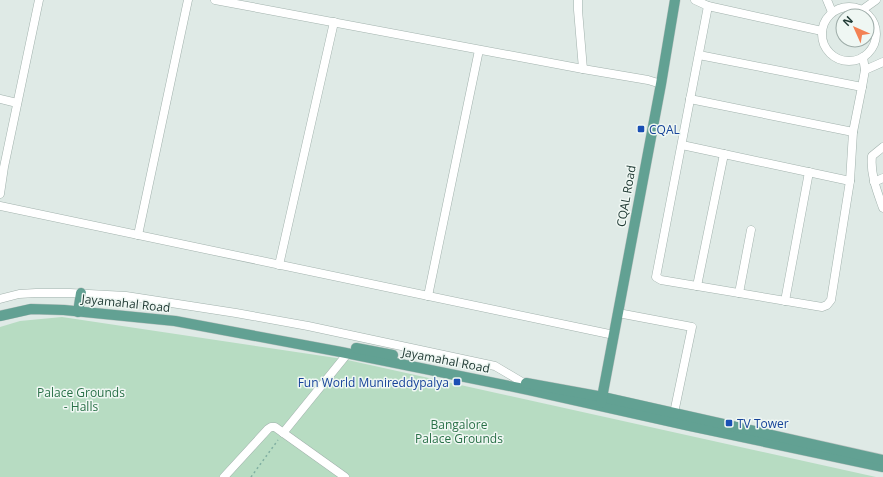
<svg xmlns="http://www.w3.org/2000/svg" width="883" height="477" font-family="'Open Sans',sans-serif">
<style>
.green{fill:#b7dcc2}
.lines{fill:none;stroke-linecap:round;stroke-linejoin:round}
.minor-casing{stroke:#a2b2ad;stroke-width:9}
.major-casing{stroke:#bcc4c2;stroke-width:11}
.path{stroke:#7faea1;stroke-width:1.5;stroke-dasharray:2 3;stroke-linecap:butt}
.minor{stroke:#fff;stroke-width:8}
.major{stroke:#62a193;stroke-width:10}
.transit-dot{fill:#1a4fb4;stroke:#eff7f3;stroke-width:1.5}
.labels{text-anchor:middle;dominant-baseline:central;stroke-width:3;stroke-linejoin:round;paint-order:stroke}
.transit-label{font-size:12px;fill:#164399;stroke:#eff7f3;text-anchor:start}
.street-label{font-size:12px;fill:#203a34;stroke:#eff7f3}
.park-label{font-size:12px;fill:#2a7148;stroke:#eff7f3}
</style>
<rect width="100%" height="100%" fill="#dfeae6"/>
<polygon class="green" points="62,317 343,359 876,477 0,477 0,327 20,321"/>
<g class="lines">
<defs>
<g id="minor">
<polyline points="215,0 583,69 648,80 661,84"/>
<polyline points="578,0 578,10 583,69"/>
<polyline points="695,0 708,6 822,31"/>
<polyline points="827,0 832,12"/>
<circle cx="849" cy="34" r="27"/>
<polyline points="862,10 876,0"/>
<polyline points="699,55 862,87 853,132 850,181 831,300 827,305 822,307 661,280 656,277 708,6"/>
<polyline points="865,70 883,62"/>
<polyline points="862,87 865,70 863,57"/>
<polyline points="0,99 17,103"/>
<polyline points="690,99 853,132"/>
<polyline points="682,145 850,181"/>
<path d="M883,147L872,156C870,174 877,191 883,208"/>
<polyline points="874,182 883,178"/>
<polyline points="0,194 4,167 39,0"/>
<polyline points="0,206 614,335"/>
<polyline points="138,235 188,0"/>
<polyline points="279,265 334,22"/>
<polyline points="697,286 724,154"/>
<polyline points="739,293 751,230"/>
<polyline points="428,296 479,50"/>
<polyline points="0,299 19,294 36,293 70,293 126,296 236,313 308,326 495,366 522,382"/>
<polyline points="785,301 809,172"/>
<polyline points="618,313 692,327 674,413"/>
<polyline points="283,433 348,353"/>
<polyline points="224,477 268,429 271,427 275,427 345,477"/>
</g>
<g id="major">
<polyline points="78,312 81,293"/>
<polyline points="0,316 31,309 64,310 175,321 341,352 529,390 690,426 883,467"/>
<polyline points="356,348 393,355"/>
<polyline points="526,383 603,397 883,460"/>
<polyline points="601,403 661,84 675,0"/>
</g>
</defs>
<use href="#minor" class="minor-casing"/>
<use href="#major" class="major-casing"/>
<polyline class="path" points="251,477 278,440"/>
<use href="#minor" class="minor"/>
<use href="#major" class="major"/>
</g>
<g class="transit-dot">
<rect x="637" y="125" width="8" height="8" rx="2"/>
<rect x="453" y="378" width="8" height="8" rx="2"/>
<rect x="725" y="419" width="8" height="8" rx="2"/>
</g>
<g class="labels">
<g class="transit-label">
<text x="649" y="129">CQAL</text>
<text x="449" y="382" text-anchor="end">Fun World Munireddypalya</text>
<text x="737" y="423">TV Tower</text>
</g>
<g class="street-label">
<text transform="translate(626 196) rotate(-80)">CQAL Road</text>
<text transform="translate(126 303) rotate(6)">Jayamahal Road</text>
<text transform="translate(446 360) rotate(11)">Jayamahal Road</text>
</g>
<g class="park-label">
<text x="81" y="392">Palace Grounds<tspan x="81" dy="14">- Halls</tspan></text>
<text x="459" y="424">Bangalore<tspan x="459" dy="14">Palace Grounds</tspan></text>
</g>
</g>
<g transform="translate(855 28) rotate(315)"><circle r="19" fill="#eff7f3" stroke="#9caba7"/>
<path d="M0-3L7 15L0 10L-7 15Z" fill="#f38153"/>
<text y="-6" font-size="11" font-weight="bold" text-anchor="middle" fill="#203a34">N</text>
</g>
</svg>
